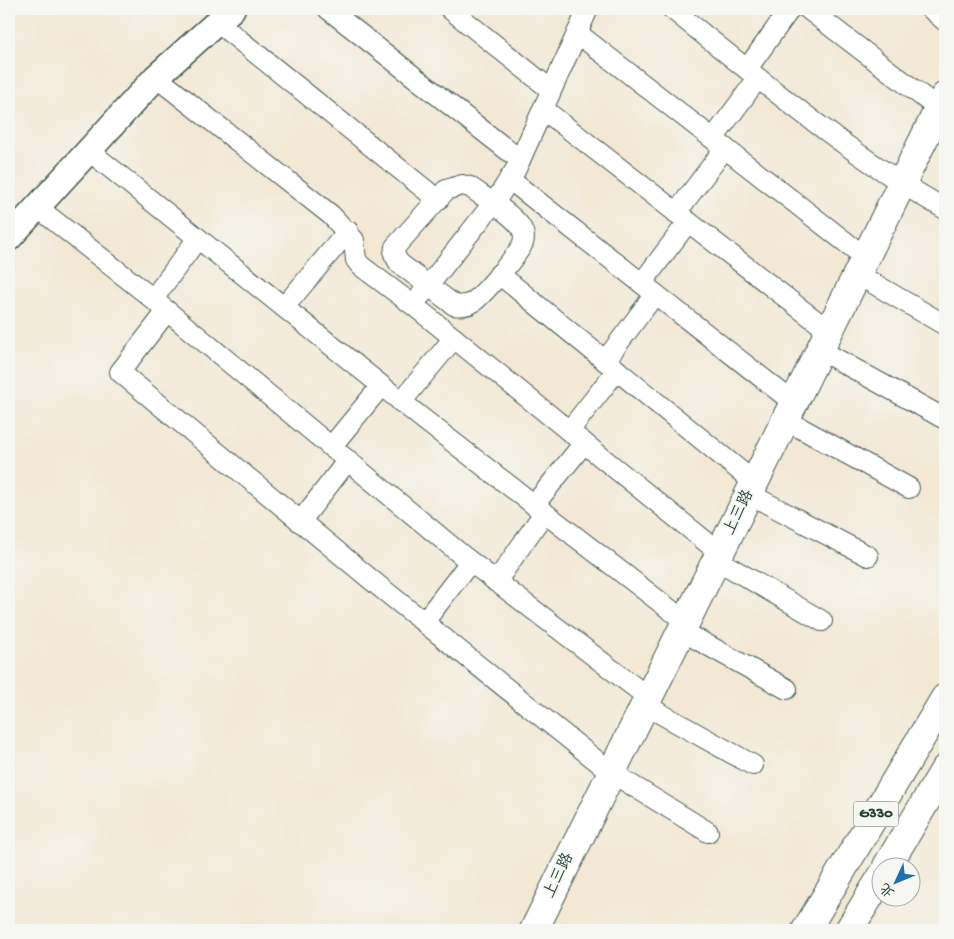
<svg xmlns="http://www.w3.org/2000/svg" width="954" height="939" font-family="'Gochi Hand','LXGW WenKai TC',sans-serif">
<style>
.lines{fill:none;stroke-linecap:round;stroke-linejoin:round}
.minor-casing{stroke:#3f574c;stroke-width:22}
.tertiary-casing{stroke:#3f574c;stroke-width:28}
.secondary-casing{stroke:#3f574c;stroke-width:30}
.trunk-casing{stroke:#3f574c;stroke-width:30}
.minor{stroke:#fff;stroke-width:20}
.tertiary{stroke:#fff;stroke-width:25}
.secondary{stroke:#fff;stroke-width:28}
.trunk{stroke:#fff;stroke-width:28}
.labels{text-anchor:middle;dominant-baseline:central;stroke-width:4;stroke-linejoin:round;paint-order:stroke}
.shield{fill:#f6f6f2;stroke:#60746d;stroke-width:1}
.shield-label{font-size:15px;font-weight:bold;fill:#1f3d34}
.street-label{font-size:16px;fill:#1f3d34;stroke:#f6f6f2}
</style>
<rect width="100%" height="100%" fill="#f6f6f2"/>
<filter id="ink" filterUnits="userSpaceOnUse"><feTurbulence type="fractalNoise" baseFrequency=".02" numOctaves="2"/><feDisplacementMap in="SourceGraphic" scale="10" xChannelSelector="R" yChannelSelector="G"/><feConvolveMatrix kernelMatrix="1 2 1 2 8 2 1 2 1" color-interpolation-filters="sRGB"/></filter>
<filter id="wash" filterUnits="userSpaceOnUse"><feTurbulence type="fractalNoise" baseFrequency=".0096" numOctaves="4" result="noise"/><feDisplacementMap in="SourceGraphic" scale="20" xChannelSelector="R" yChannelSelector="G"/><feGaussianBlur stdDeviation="1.12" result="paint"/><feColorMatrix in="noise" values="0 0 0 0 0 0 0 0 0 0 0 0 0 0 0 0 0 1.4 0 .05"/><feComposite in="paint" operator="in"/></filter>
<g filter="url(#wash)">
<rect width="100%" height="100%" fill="#f2e8d4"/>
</g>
<g filter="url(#ink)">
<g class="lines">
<defs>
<g id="minor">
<polyline points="328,9 520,160"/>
<polyline points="450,9 551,90"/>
<path d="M672,9C758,78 849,155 945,209"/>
<polyline points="808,9 939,109"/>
<polyline points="931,9 945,21"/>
<polyline points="217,22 438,200"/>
<polyline points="577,33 866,258"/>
<polyline points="747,69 790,9"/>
<polyline points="156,77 331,215 354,240 356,260 361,266 413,305 720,553"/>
<polyline points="543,109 829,331"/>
<polyline points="713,139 758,78"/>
<polyline points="88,150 423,419 686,622"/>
<polyline points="509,179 794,403"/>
<path d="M462,185L470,187C483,197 519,217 523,232C524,235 524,240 523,243C520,252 482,296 473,302C467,306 461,306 454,305L399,263L394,254L395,247L446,190Z"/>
<polyline points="37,207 143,291 463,556 649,698"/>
<polyline points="676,213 725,148"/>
<polyline points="499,274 755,483"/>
<polyline points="857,274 945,325"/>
<polyline points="642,283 688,222"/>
<polyline points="421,295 498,197 516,169 588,9"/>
<polyline points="153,299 198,238"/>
<polyline points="284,307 348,231"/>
<polyline points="167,311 120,372 380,587 612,773 708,832"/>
<polyline points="820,350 945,419"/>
<polyline points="605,361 655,294"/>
<polyline points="401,402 454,338"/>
<polyline points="786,420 909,488"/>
<polyline points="569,431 617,370"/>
<polyline points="331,447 381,386"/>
<polyline points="749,494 868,556"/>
<polyline points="534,505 584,443"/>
<polyline points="300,522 348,460"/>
<polyline points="717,560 822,621"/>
<polyline points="496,582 544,513"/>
<polyline points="424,622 470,562"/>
<polyline points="682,631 787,689"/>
<polyline points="645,705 753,765"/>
</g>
<polyline id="tertiary" points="9,238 156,77 232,9"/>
<polyline id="secondary" points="534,930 945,96"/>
<g id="trunk">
<polyline points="887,866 945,769"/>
<polyline points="806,930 945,698"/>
<polyline points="849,930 882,876"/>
</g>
</defs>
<use href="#minor" class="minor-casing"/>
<use href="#tertiary" class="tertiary-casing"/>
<use href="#secondary" class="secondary-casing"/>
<use href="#trunk" class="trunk-casing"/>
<use href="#minor" class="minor"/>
<use href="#tertiary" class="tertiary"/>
<use href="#secondary" class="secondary"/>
<use href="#trunk" class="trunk"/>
</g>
</g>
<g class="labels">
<rect class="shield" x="853.5" y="801.5" width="45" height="25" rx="4"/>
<g class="shield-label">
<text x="876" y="814">G330</text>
</g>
<g class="street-label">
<text transform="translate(740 513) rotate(-64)">上三路</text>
<text transform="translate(560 876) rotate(-64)">上三路</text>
</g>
</g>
<rect width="954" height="939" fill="none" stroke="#f6f6f2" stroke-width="30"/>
<g transform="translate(896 882) rotate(226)"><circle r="24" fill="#f6f6f2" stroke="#a0aca6"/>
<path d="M0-4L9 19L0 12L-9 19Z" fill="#1f6fb2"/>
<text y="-8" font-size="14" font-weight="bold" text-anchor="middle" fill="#1f3d34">北</text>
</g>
</svg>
